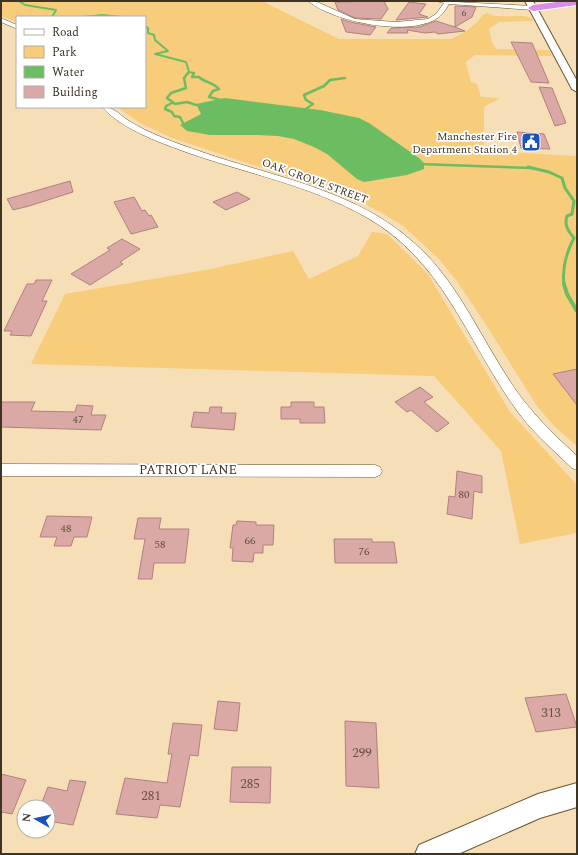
<svg xmlns="http://www.w3.org/2000/svg" width="578" height="855" font-family="Spectral,serif">
<style>
.green{fill:#f7cc7b}
.water{fill:#6cbd62}
.lines{fill:none;stroke-linecap:round;stroke-linejoin:round}
.stream-far3{stroke:#6cbd62;stroke-width:2}
.stream-far2{stroke:#6cbd62;stroke-width:2.5}
.stream-far1{stroke:#6cbd62;stroke-width:3}
.stream{stroke:#6cbd62;stroke-width:4}
.building{fill:#daa9a6;stroke:#af817f}
.minor-casing{stroke:#6a5632;stroke-width:1}
.tertiary-casing{stroke:#6a5632;stroke-width:2}
.secondary-casing{stroke:#6a5632;stroke-width:2}
.motorway-casing{stroke:#fff;stroke-width:2}
.minor{fill:#fff;fill-rule:evenodd}
.tertiary{fill:#fff;fill-rule:evenodd}
.secondary{fill:#fff;fill-rule:evenodd}
.motorway{fill:#db8ce7;fill-rule:evenodd}
.labels{text-anchor:middle;dominant-baseline:central;stroke-width:3.5;stroke-linejoin:round;paint-order:stroke}
.far-number-label{font-size:9px;fill:#645144}
.far-poi-label{font-size:11px;fill:#3d3424;stroke:#fff;text-anchor:end}
.far-street-label{font-size:11px;fill:#3d3424;stroke:#fff}
.number-label{font-size:11px;fill:#645144}
.street-label{font-size:13px;fill:#3d3424;stroke:#fff}
.near-number-label{font-size:13px;fill:#645144}
</style>
<rect width="100%" height="100%" fill="#f6dfb7"/>
<g class="green">
<path d="M1,1H262L339,39H451C461,35 471,28 478,21C482,17 482,14 488,13C501,21 520,11 533,19L532,21L499,22L489,29L492,42L496,49L549,50L552,56L475,55L466,62L471,82L477,84L481,97L500,98L484,107V151L577,156V446L554,426L537,406L481,317L456,280L438,258L403,226L380,212L355,199L172,138L140,123L117,107H145V17H17V22L1,16Z"/>
<polygon points="372,232 387,234 428,274 510,412 577,485 577,533 520,544 501,451 434,376 31,364 65,294 206,270 293,251 309,279 358,256"/>
</g>
<polygon class="water" points="225,98 320,110 359,118 369,123 419,158 424,163 424,169 407,175 364,182 357,179 327,154 314,147 294,139 278,136 257,135 210,135 187,131 180,125 201,114 196,104"/>
<g class="lines">
<g class="stream-far3">
<polyline points="19,1 25,5 56,10 52,17"/>
<polyline points="84,17 102,15 121,17"/>
<polyline points="145,26 148,28 148,33 154,35 155,40 168,51 155,54 186,62 189,72 187,74"/>
<polyline points="189,72 194,73 193,74"/>
</g>
<g class="stream-far2">
<polyline points="188,73 184,78 186,88 171,93 167,98 175,104 187,102 196,105"/>
<path d="M194,73L192,77H199C205,83 213,82 219,89L213,91L209,97L225,101"/>
<polyline points="172,103 166,106 165,109 172,112 174,116 180,117 183,123"/>
<polyline points="303,111 313,104 306,100 304,95 324,86 330,80 345,78"/>
<polyline points="419,164 532,168"/>
</g>
<path class="stream-far1" d="M528,167L549,172L562,178L565,188L574,201L572,214L567,216C564,225 568,231 574,238C566,253 562,268 564,285"/>
<polyline class="stream" points="564,284 567,294 577,311"/>
</g>
<g class="building">
<polygon points="384,1 388,9 381,19 355,18 338,10 335,2"/>
<polygon points="409,2 426,4 419,14 428,17 396,20"/>
<polygon points="455,6 476,7 472,17 455,27 465,31 438,34 435,32 425,33 407,30 408,33 387,33 391,28 419,27 436,21 455,27"/>
<polygon points="341,19 350,22 376,27 370,35 346,32"/>
<polygon points="511,42 532,43 549,83 531,82"/>
<polygon points="539,87 552,88 566,123 555,126"/>
<polygon points="517,132 544,134 550,149 521,148"/>
<polygon points="70,181 73,192 29,206 13,210 7,199"/>
<polygon points="237,192 250,199 226,210 213,202"/>
<polygon points="134,197 142,211 145,210 149,216 151,215 158,227 131,234 114,202"/>
<polygon points="122,239 140,249 120,262 123,264 90,285 71,274 110,250 107,248"/>
<polygon points="36,280 52,280 42,301 47,301 31,336 10,335 12,331 4,331 16,306 27,284 34,284"/>
<polygon points="577,369 577,405 553,374"/>
<polygon points="420,387 433,397 424,402 449,423 437,432 411,410 407,412 395,402"/>
<polygon points="1,402 35,402 31,411 75,412 77,405 93,406 91,415 106,415 101,430 1,427"/>
<polygon points="291,402 314,402 314,407 324,407 325,423 300,423 300,419 281,419 281,407 291,407"/>
<polygon points="210,407 222,407 221,413 236,413 234,430 191,427 194,412 209,413"/>
<polygon points="457,471 482,476 482,493 474,491 472,519 447,514 449,496 455,497"/>
<polygon points="47,516 92,517 87,537 74,537 71,546 54,546 57,537 40,537"/>
<polygon points="138,518 161,518 159,529 189,529 185,563 154,563 152,579 138,579 145,539 134,539"/>
<polygon points="237,521 256,522 256,525 274,525 273,545 263,545 263,553 254,553 253,562 232,561 233,548 230,548 233,525 236,525"/>
<polygon points="334,539 372,539 372,542 394,542 397,563 335,563"/>
<polygon points="566,694 577,727 536,732 525,698"/>
<polygon points="218,701 240,703 237,731 214,729"/>
<polygon points="345,721 376,723 379,788 346,786"/>
<polygon points="173,723 202,725 198,756 190,755 180,807 160,805 157,818 116,814 125,778 167,783 172,754 168,754"/>
<polygon points="232,767 271,767 270,803 230,802"/>
<polygon points="1,774 26,780 12,814 1,812"/>
<polygon points="70,780 86,782 73,825 48,821 48,807 40,807 48,787 67,791"/>
</g>
<g class="lines">
<defs>
<g id="minor">
<path d="M308,1H315L355,19L396,22L428,19L436,14L444,3L436,1L533,6L536,8L533,10L449,4C445,11 440,18 432,21C402,35 334,22 308,1Z"/>
<polygon points="1,18 17,25 17,29 1,22"/>
<path d="M102,107C113,107 118,113 126,119C149,134 176,143 202,152C274,177 355,190 413,242C454,277 477,330 506,375C525,407 550,431 577,456V470L572,468C551,448 529,429 513,405C466,338 442,260 366,217C310,185 244,173 183,151C156,141 122,129 102,107Z"/>
<polygon points="1,464 375,465 380,467 382,471 380,475 375,477 1,476"/>
</g>
<polygon id="tertiary" points="577,783 577,807 540,818 458,854 415,854 419,845 538,794"/>
<polygon id="secondary" points="525,1 533,1 577,81 577,92 572,89"/>
<polygon id="motorway" points="565,1 577,1 577,5 533,11 528,8 533,5"/>
</defs>
<use href="#minor" class="minor-casing"/>
<use href="#tertiary" class="tertiary-casing"/>
<use href="#secondary" class="secondary-casing"/>
<use href="#motorway" class="motorway-casing"/>
<use href="#minor" class="minor"/>
<use href="#tertiary" class="tertiary"/>
<use href="#secondary" class="secondary"/>
<use href="#motorway" class="motorway"/>
</g>
<defs>
<symbol id="civic-square" viewBox="-11 -11 22 22"><rect x="-9" y="-9" width="18" height="18" rx="4" fill="#1a52be" stroke="#fff"/><path d="M-.6-6.5H3V-4.5H.6V-3L4-1V1h2V6H-6V1h2V-1L-.6-3ZM-1.2 2.5V6h2.4V2.5Z" fill="#fff"/></symbol>
</defs>
<g fill-rule="evenodd">
<use href="#civic-square" x="520" y="131" width="22" height="22"/>
</g>
<g class="labels">
<g class="far-number-label">
<text x="464" y="13">6</text>
</g>
<g class="far-poi-label">
<text x="517" y="136">Manchester Fire<tspan x="517" dy="13">Department Station 4</tspan></text>
</g>
<g class="far-street-label">
<text transform="translate(315 181) rotate(20)">OAK GROVE STREET</text>
</g>
<g class="number-label">
<text x="78" y="419">47</text>
<text x="464" y="494">80</text>
<text x="66" y="528">48</text>
<text x="250" y="540">66</text>
<text x="160" y="544">58</text>
<text x="364" y="551">76</text>
</g>
<g class="street-label">
<text x="188" y="470">PATRIOT LANE</text>
</g>
<g class="near-number-label">
<text x="551" y="713">313</text>
<text x="362" y="753">299</text>
<text x="250" y="784">285</text>
<text x="151" y="796">281</text>
</g>
</g>
<rect width="578" height="855" fill="none" stroke="#3d3424" stroke-width="4"/>
<rect x="16" y="16" width="130" height="92" fill="#ffffff" stroke="#b1aea7"/>
<rect x="24" y="29" width="20" height="6" fill="#ffffff" stroke="#b1aea7"/>
<text x="52" y="36" font-size="12" fill="#3d3424">Road</text>
<rect x="24" y="46" width="20" height="12" fill="#f7cc7b" stroke="#b1aea7"/>
<text x="52" y="56" font-size="12" fill="#3d3424">Park</text>
<rect x="24" y="66" width="20" height="12" fill="#6cbd62" stroke="#b1aea7"/>
<text x="52" y="76" font-size="12" fill="#3d3424">Water</text>
<rect x="24" y="86" width="20" height="12" fill="#daa9a6" stroke="#b1aea7"/>
<text x="52" y="96" font-size="12" fill="#3d3424">Building</text>
<g transform="translate(36 819) rotate(278)"><circle r="19" fill="#ffffff" stroke="#b1aea7"/>
<path d="M0-3L7 15L0 10L-7 15Z" fill="#1a52be"/>
<text y="-6" font-size="11" font-weight="bold" text-anchor="middle" fill="#3d3424">N</text>
</g>
</svg>
